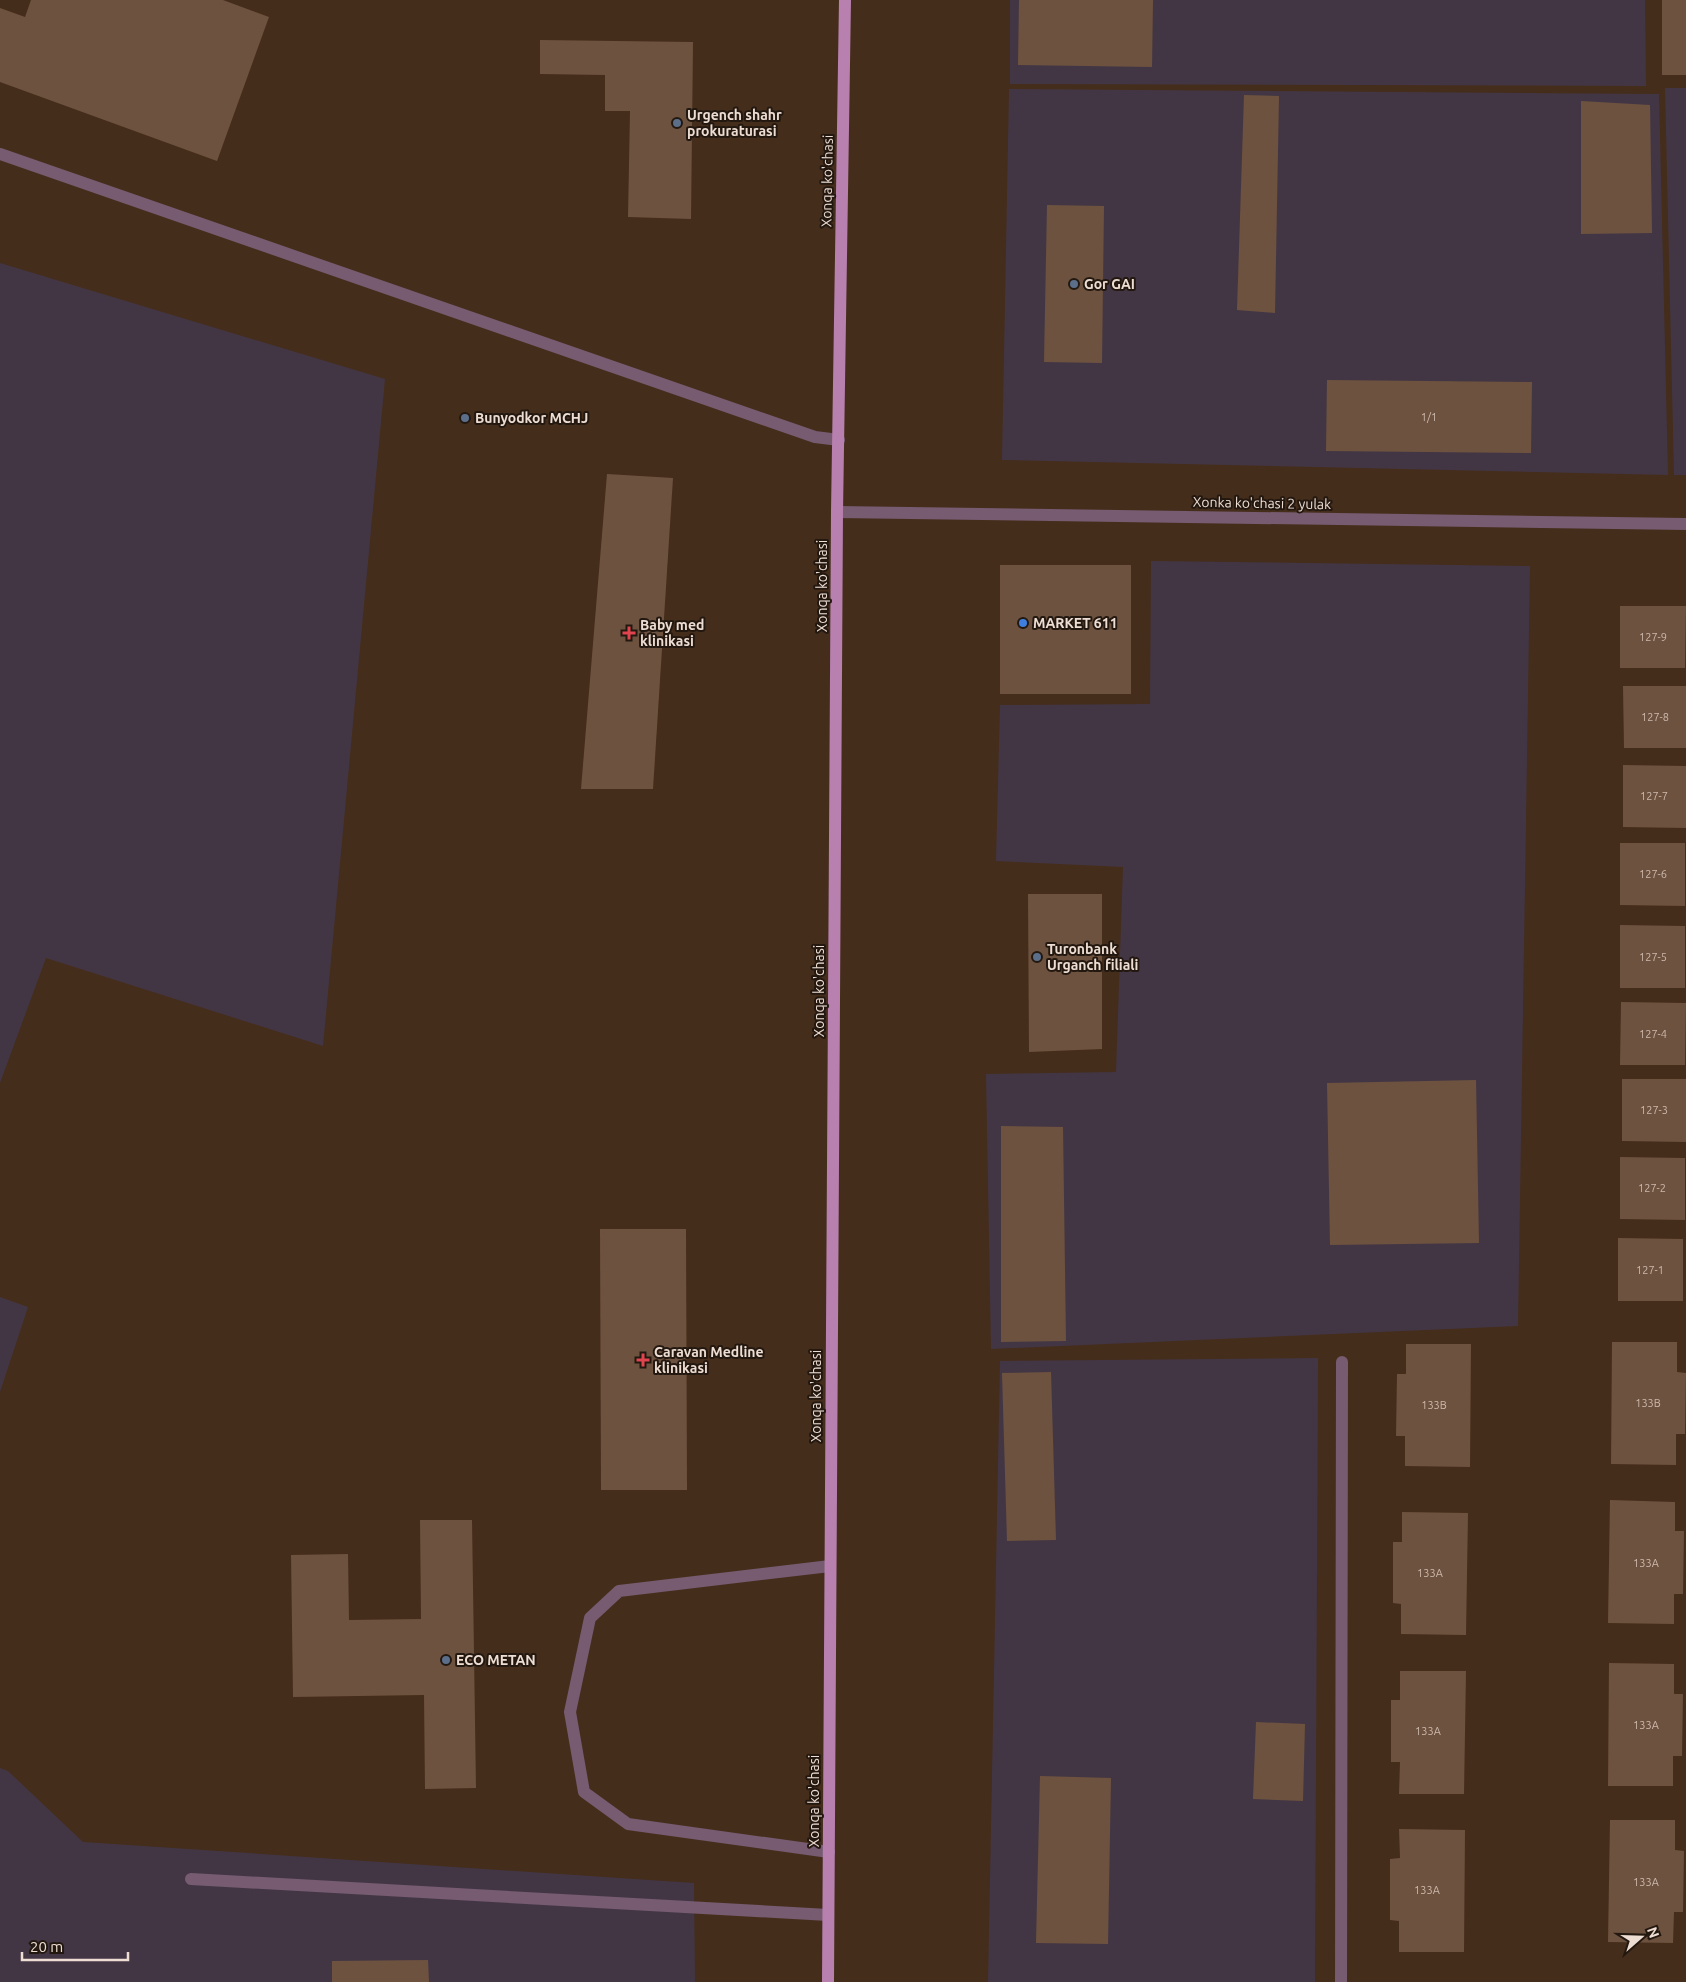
<svg xmlns="http://www.w3.org/2000/svg" width="1686" height="1982" font-family="Ubuntu,sans-serif">
<style>
.industrial{fill:#433644}
.building{fill:#6d523f}
.lines{fill:none;stroke-linecap:round;stroke-linejoin:round}
.lane{stroke:#765b71;stroke-width:12}
.street{stroke:#765b71;stroke-width:12}
.primary{stroke:#b780ae;stroke-width:12}
.service-dot{fill:#5c6f8a;stroke:#231810;stroke-width:2}
.shop-dot{fill:#3f7fe0;stroke:#231810;stroke-width:2}
.health-dot{fill:#e0444e;stroke:#231810;stroke-width:2}
.labels{text-anchor:middle;dominant-baseline:central;stroke-width:4;stroke-linejoin:round;paint-order:stroke}
.number-label{font-size:11px;fill:#cdbaad}
.poi-label{font-size:14px;font-weight:bold;fill:#edddd2;stroke:#231810;text-anchor:start}
.street-label{font-size:14px;fill:#edddd2;stroke:#231810}
</style>
<rect width="100%" height="100%" fill="#452d1b"/>
<g class="industrial">
<polygon points="1010,0 1645,0 1646,86 1010,84"/>
<polygon points="1665,88 1686,88 1686,475 1674,475"/>
<polygon points="1009,89 1659,94 1668,475 1002,460"/>
<polygon points="0,263 385,379 323,1046 46,958 0,1083"/>
<polygon points="1151,561 1530,566 1518,1326 991,1349 986,1074 1116,1072 1123,867 996,861 1000,705 1150,704"/>
<polygon points="0,1297 28,1307 0,1392"/>
<polygon points="1318,1358 1315,1982 988,1982 1000,1361"/>
<polygon points="0,1768 8,1771 83,1842 694,1883 695,1982 0,1982"/>
</g>
<g class="building">
<polygon points="31,0 223,0 269,17 217,161 0,82 0,8 25,17"/>
<polygon points="1019,0 1153,0 1152,67 1018,65"/>
<rect x="1662" y="0" width="24" height="75"/>
<polygon points="540,40 693,42 691,219 628,217 630,111 605,111 605,75 540,74"/>
<polygon points="1244,95 1279,96 1275,313 1237,310"/>
<polygon points="1581,101 1650,105 1652,233 1581,234"/>
<polygon points="1047,205 1104,206 1102,363 1044,362"/>
<polygon points="1327,380 1532,382 1531,453 1326,451"/>
<polygon points="607,474 673,478 653,789 581,789"/>
<rect x="1000" y="565" width="131" height="129"/>
<polygon points="1620,606 1686,606 1685,668 1620,668"/>
<polygon points="1623,686 1686,686 1686,748 1624,748"/>
<polygon points="1623,765 1686,766 1686,828 1623,827"/>
<polygon points="1620,843 1685,843 1685,906 1620,905"/>
<polygon points="1028,894 1102,894 1102,1049 1029,1052"/>
<polygon points="1620,925 1685,926 1685,988 1620,988"/>
<polygon points="1621,1002 1686,1003 1685,1065 1620,1065"/>
<polygon points="1622,1079 1686,1079 1686,1142 1622,1141"/>
<polygon points="1476,1080 1479,1243 1330,1245 1327,1083"/>
<polygon points="1001,1126 1063,1127 1066,1341 1001,1342"/>
<polygon points="1620,1157 1685,1158 1685,1220 1620,1219"/>
<polygon points="600,1229 686,1229 687,1490 601,1490"/>
<polygon points="1618,1238 1683,1239 1683,1301 1618,1301"/>
<polygon points="1612,1342 1677,1342 1677,1372 1686,1373 1685,1434 1676,1434 1676,1465 1611,1464"/>
<polygon points="1406,1344 1471,1344 1470,1467 1405,1466 1405,1436 1396,1436 1397,1374 1406,1374"/>
<polygon points="1051,1372 1056,1540 1007,1541 1002,1373"/>
<polygon points="1610,1500 1675,1502 1675,1531 1684,1531 1683,1594 1674,1594 1674,1624 1608,1623"/>
<polygon points="1402,1512 1468,1513 1466,1635 1401,1634 1401,1604 1393,1603 1393,1542 1402,1542"/>
<polygon points="420,1520 472,1520 476,1788 425,1789 424,1695 293,1697 291,1555 348,1554 349,1620 421,1619"/>
<polygon points="1609,1663 1674,1664 1674,1694 1683,1694 1682,1756 1673,1756 1673,1786 1608,1786"/>
<polygon points="1400,1671 1466,1671 1464,1794 1399,1794 1400,1762 1391,1762 1391,1700 1400,1700"/>
<polygon points="1256,1722 1305,1724 1303,1801 1253,1799"/>
<polygon points="1040,1776 1111,1778 1108,1944 1036,1943"/>
<polygon points="1610,1820 1675,1820 1675,1850 1684,1851 1683,1912 1674,1912 1673,1943 1608,1942"/>
<polygon points="1399,1829 1465,1830 1464,1952 1399,1952 1399,1921 1390,1920 1390,1859 1400,1858"/>
<polygon points="428,1960 429,1982 332,1982 332,1961"/>
</g>
<g class="lines">
<g class="lane">
<polyline points="829,1852 628,1824 584,1792 570,1712 590,1618 619,1591 830,1566"/>
<polyline points="191,1879 828,1915"/>
<polyline points="1341,1982 1342,1362"/>
</g>
<g class="street">
<polyline points="0,154 815,437 839,440"/>
<polyline points="837,512 1686,524"/>
</g>
<polyline class="primary" points="828,1982 837,512 845,0"/>
</g>
<g class="service-dot">
<circle cx="677" cy="123" r="5"/>
<circle cx="1074" cy="284" r="5"/>
<circle cx="465" cy="418" r="5"/>
<circle cx="1037" cy="957" r="5"/>
<circle cx="446" cy="1660" r="5"/>
</g>
<circle class="shop-dot" cx="1023" cy="623" r="5"/>
<g class="health-dot">
<path d="M626.5 625.5h5v5h5v5h-5v5h-5v-5h-5v-5h5z"/>
<path d="M640.5 1352.5h5v5h5v5h-5v5h-5v-5h-5v-5h5z"/>
</g>
<g class="labels">
<g class="number-label">
<text x="1429" y="417">1/1</text>
<text x="1653" y="637">127-9</text>
<text x="1655" y="717">127-8</text>
<text x="1654" y="796">127-7</text>
<text x="1653" y="874">127-6</text>
<text x="1653" y="957">127-5</text>
<text x="1653" y="1034">127-4</text>
<text x="1654" y="1110">127-3</text>
<text x="1652" y="1188">127-2</text>
<text x="1650" y="1270">127-1</text>
<text x="1648" y="1403">133В</text>
<text x="1434" y="1405">133В</text>
<text x="1646" y="1563">133A</text>
<text x="1430" y="1573">133A</text>
<text x="1646" y="1725">133A</text>
<text x="1428" y="1731">133A</text>
<text x="1646" y="1882">133A</text>
<text x="1427" y="1890">133A</text>
</g>
<g class="poi-label">
<text x="687" y="115">Urgench shahr<tspan x="687" dy="16">prokuraturasi</tspan></text>
<text x="1084" y="284">Gor GAI</text>
<text x="475" y="418">Bunyodkor MCHJ</text>
<text x="1033" y="623">MARKET 611</text>
<text x="640" y="625">Baby med<tspan x="640" dy="16">klinikasi</tspan></text>
<text x="1047" y="949">Turonbank<tspan x="1047" dy="16">Urganch filiali</tspan></text>
<text x="654" y="1352">Caravan Medline<tspan x="654" dy="16">klinikasi</tspan></text>
<text x="456" y="1660">ECO METAN</text>
</g>
<g class="street-label">
<text transform="translate(827 181) rotate(-89)">Xonqa ko'chasi</text>
<text transform="translate(1262 503) rotate(1)">Xonka ko'chasi 2 yulak</text>
<text transform="translate(822 586) rotate(-90)">Xonqa ko'chasi</text>
<text transform="translate(819 991) rotate(-90)">Xonqa ko'chasi</text>
<text transform="translate(816 1396) rotate(-90)">Xonqa ko'chasi</text>
<text transform="translate(814 1801) rotate(-90)">Xonqa ko'chasi</text>
</g>
</g>
<g transform="translate(1641 1937) rotate(70)" stroke="#231810" stroke-width="4" paint-order="stroke">
<path d="M0-4L9 19L0 12L-9 19Z" fill="#edddd2"/>
<text y="-8" font-size="14" font-weight="bold" text-anchor="middle" fill="#edddd2">N</text>
</g>
<path d="M22 1952v8h106v-8" fill="none" stroke="#edddd2" stroke-width="2.5"/>
<text x="30" y="1952" font-size="15" fill="#edddd2" stroke="#231810" stroke-width="4" paint-order="stroke">20 m</text>
</svg>
